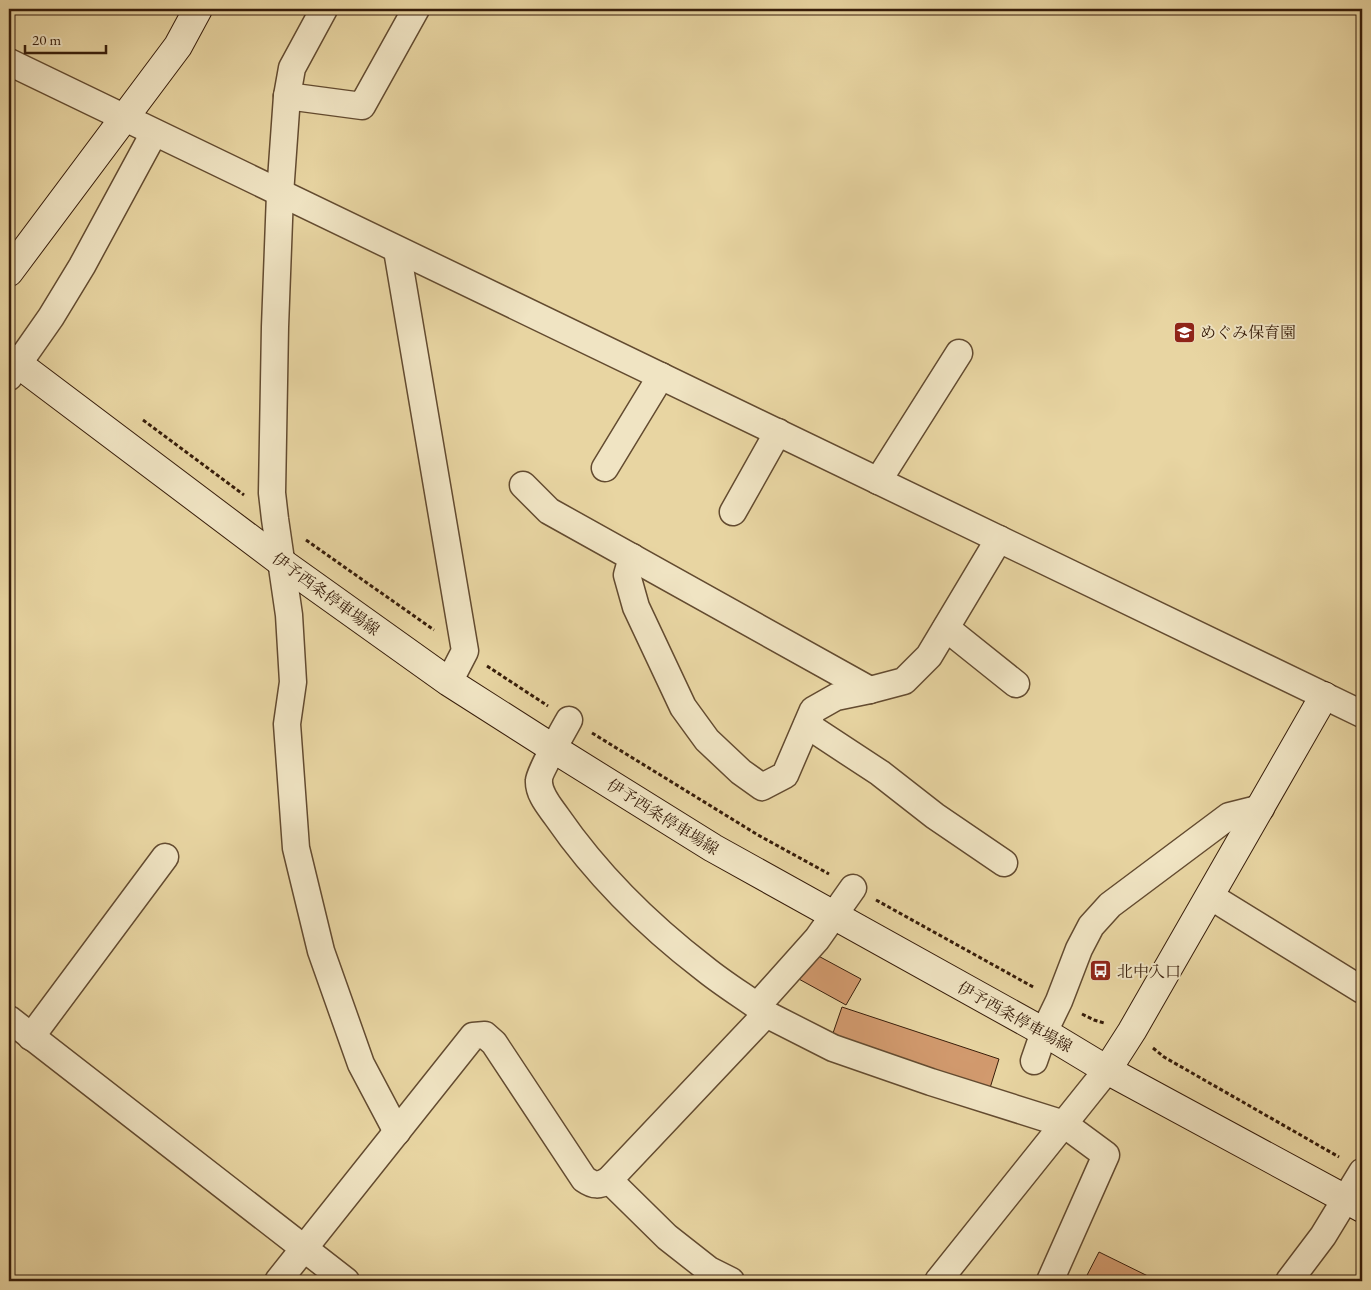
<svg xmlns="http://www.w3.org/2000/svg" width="1371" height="1290" font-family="'EB Garamond','Noto Serif JP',serif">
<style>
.building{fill:#d29a6e;stroke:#371d0a}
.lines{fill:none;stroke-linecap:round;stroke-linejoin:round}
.street-casing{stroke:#634b30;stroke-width:29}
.secondary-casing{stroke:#371d0a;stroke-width:30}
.path{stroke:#371d0a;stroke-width:3;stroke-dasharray:4 2.5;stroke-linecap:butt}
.street{stroke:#f0e4c3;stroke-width:26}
.secondary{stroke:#f0e4c3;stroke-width:28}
.labels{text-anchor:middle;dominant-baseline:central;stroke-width:4;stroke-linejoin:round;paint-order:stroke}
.poi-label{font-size:16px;fill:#371d0a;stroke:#f0e4c3;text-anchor:start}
.street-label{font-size:16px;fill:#371d0a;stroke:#f0e4c3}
</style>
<rect width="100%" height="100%" fill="#e8d5a2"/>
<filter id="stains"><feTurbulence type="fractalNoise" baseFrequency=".004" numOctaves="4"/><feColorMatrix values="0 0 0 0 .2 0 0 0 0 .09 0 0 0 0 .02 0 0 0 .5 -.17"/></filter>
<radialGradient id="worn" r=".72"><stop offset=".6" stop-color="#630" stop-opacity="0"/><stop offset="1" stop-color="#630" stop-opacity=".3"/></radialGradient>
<g class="building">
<polygon points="811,952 861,979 846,1005 797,978"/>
<polygon points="842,1007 999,1059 990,1088 832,1036"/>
<polygon points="1099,1252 1158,1281 1084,1281"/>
</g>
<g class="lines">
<defs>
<g id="street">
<polyline points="324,9 292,68 287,96 280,194 275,327 272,493 275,519 289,615 293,682 287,724 296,848 321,951 361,1064 397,1132"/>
<polyline points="9,62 1362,714"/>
<polyline points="287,96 362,106 416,9"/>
<polyline points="397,250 465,651 449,682"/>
<polyline points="9,377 51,317 82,266 154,133"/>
<polyline points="605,468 661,376"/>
<polyline points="878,481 959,353"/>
<polyline points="523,485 549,511 870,690"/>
<polyline points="733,512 778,432"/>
<polyline points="632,557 627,575 636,607 683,707 707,740 741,772 762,787 785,775 813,710 836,697 870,690 904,681 929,656 999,539"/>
<polyline points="946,628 1016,684"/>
<path d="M569,720C564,729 539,773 539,780C538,794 550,807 557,817C597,875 649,926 705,969C721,982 740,994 757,1006"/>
<polyline points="807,725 880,773 935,816 1004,863"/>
<polyline points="853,888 817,939 757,1006 766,1014 833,1048 931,1082 1064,1124 1106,1155 1050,1281"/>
<polyline points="1210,896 1362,990"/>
<polyline points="9,1019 346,1281"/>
<polyline points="31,1037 165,857"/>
<polyline points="1034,1061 1044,1032 1059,1001 1079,949 1091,926 1110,905 1229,816 1261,808"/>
<polyline points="609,1180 667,1237 709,1270 731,1281"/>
<path d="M278,1281L473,1036L485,1035L494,1043L584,1179C594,1186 599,1186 609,1180L766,1014"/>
<polyline points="938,1281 1107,1070"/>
<polyline points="1289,1281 1323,1236 1362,1172"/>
</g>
<g id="secondary">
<polyline points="9,272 178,46 198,9"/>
<polyline points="9,357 281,562 449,682 554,749 713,848 1044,1032 1107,1070 1362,1208"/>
<polyline points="1107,1070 1132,1031 1324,696"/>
</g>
</defs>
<use href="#street" class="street-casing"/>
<use href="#secondary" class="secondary-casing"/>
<g class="path">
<polyline points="143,420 244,495"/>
<polyline points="306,540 434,630"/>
<polyline points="487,666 548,706"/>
<polyline points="592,733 758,835 829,874"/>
<polyline points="876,900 1035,988"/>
<polyline points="1082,1014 1094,1020 1104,1023"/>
<polyline points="1153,1048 1164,1057 1339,1157"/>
</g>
<use href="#street" class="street"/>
<use href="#secondary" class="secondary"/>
</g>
<defs>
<symbol id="school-square" viewBox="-11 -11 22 22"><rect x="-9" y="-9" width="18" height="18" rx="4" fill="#8f2418" stroke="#f0e4c3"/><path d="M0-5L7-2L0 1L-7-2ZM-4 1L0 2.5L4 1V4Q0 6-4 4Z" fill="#fff"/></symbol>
<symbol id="bus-square" viewBox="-11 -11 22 22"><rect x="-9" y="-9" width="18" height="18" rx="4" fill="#8f2418" stroke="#f0e4c3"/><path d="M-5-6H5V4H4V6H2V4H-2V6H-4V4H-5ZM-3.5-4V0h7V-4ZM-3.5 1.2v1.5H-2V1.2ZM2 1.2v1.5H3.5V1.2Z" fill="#fff"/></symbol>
</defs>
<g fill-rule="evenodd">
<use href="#school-square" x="1172" y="320" width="25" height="25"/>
<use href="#bus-square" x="1088" y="958" width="25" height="25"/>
</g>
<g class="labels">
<g class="poi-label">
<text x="1200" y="332">めぐみ保育園</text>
<text x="1117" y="971">北中入口</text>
</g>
<g class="street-label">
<text transform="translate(326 594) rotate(36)">伊予西条停車場線</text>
<text transform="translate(663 817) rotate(32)">伊予西条停車場線</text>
<text transform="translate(1015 1017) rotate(29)">伊予西条停車場線</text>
</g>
</g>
<rect width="1371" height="1290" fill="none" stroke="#e8d5a2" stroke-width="30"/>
<rect x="10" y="10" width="1351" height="1270" fill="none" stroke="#371d0a" stroke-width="2.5"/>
<rect x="15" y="15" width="1341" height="1260" fill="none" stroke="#371d0a"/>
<path d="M25 45v8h81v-8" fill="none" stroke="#371d0a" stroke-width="2.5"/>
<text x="32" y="45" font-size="15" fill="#371d0a" stroke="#f0e4c3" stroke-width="4" paint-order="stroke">20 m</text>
<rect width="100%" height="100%" filter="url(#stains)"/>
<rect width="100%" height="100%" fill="url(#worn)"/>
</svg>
